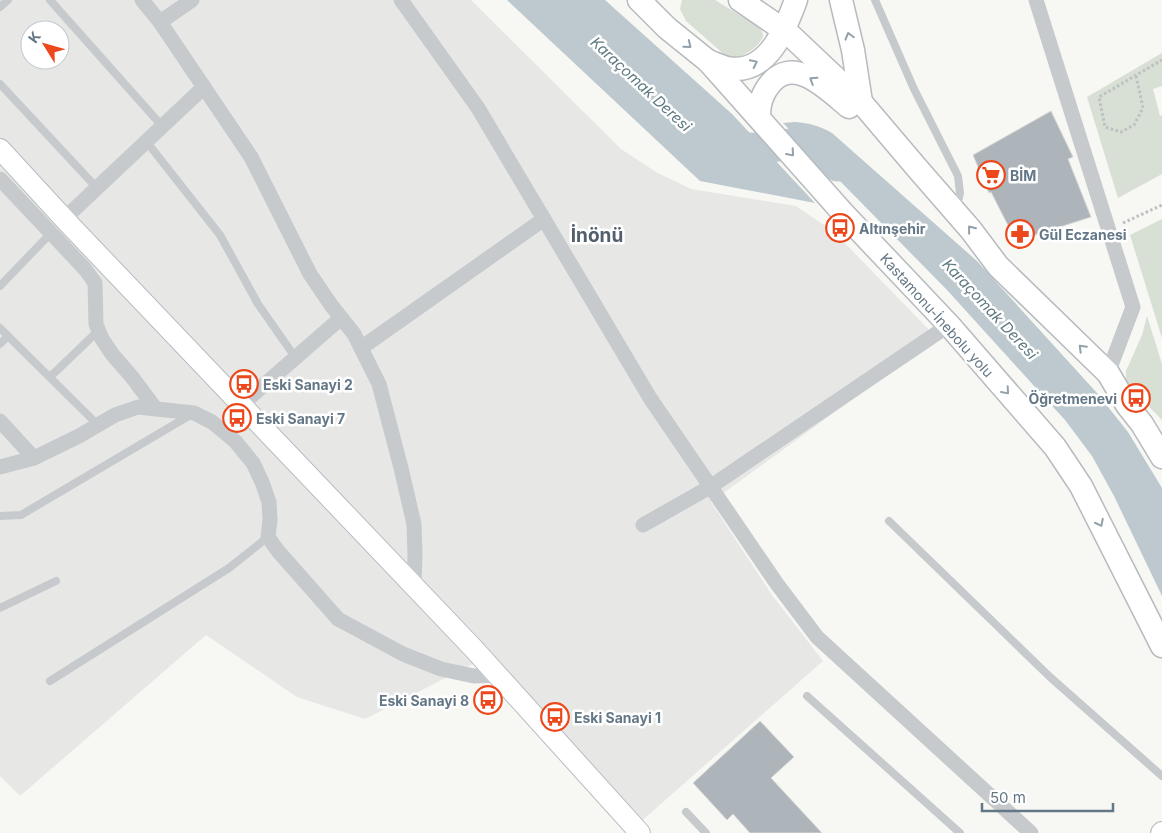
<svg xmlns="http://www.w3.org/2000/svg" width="1162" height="833" font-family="Inter,sans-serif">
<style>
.built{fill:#e7e8e6;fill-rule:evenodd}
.green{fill:#d8dfd4}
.water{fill:#bdc9ce}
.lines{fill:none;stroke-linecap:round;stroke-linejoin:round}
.river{stroke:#bdc9ce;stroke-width:31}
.building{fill:#adb5ba;stroke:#d8d8d6}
.secondary-casing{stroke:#b6bcc0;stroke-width:22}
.primary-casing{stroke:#b7bbbf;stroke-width:25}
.path{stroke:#bdc0c2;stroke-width:3;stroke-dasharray:2.5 2.5;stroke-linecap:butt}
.lane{stroke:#c6cacd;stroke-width:8}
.street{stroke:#c6cacd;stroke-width:15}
.secondary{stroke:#fff;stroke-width:20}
.primary{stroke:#fff;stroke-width:22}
.oneway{stroke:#92a0aa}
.labels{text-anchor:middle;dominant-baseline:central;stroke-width:5;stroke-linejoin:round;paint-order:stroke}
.poi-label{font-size:14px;font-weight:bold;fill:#647786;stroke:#fff;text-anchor:start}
.street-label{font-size:14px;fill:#647786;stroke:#fff}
.water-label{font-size:15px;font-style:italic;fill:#5f7a83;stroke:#fff}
.district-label{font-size:19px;font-weight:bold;fill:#52606b;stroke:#fff}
</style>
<rect width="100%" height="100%" fill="#f7f7f3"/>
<path class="built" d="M0,0H471L621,149L656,172L691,189L796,206L834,232L937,338L711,502L772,595L823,661L637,825L483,659L365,719L297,697L206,635L20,796L0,776ZM30,30H60V60H30Z"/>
<g class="green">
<path d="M682,0H715L759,27C760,28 762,32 763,34C764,44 742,58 733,58C732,58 727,56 726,56L686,21L680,9Z"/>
<polygon points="1162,53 1162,86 1153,89 1160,116 1162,115 1162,174 1118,198 1087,97"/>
<polygon points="1162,219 1162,338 1130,235"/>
<polygon points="1147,316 1162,364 1162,420 1132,389 1126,379 1126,371 1142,335"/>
</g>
<g class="water">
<polygon points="507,0 605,0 732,114 815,203 700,181"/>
<path d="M795,122C809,123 820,126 832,133L977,261L1097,393L1128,432L1162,488V596L1114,496L1092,456L1065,420L948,291L783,123Z"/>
</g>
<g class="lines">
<path class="river" d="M721,144C735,147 749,149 764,148C778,147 796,141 810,145C821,148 830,159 838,166"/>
</g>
<g class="building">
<polygon points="1051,111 1073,157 1068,159 1091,217 1016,241 991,192 989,193 973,155"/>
<polygon points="760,721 794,757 771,778 822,833 750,833 733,814 727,820 693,783"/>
</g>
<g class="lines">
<defs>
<g id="secondary">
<polyline points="0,149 68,223 473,648 640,833"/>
<polyline points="1161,833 1162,832"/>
</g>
<g id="primary">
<polyline points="639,0 667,28 708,61 843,213 949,325 1055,447 1081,486 1162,646"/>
<polyline points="740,0 788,33 861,102 917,168 971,230 998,266 1108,373 1127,405 1142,424 1162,457"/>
<polyline points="841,0 853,50 861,102"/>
<path d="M708,61C714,63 720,66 727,68C767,76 785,30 796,0"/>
<path d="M759,116C759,103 762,94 770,84C795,54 829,91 849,107"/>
</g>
</defs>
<use href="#secondary" class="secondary-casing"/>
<use href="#primary" class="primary-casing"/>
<g class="path">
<polyline points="1136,76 1143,108 1134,125 1121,132 1105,127 1099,97 1162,60"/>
<polyline points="1123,223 1162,205"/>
</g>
<g class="lane">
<polyline points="50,0 162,126"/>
<polyline points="875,0 914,89 958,176 960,193 957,207"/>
<polyline points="0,7 8,0"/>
<polyline points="0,84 97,188"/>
<polyline points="146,141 220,235 258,304 295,357"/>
<polyline points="0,286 51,233"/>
<polyline points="0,328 98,425"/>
<polyline points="0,344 8,336"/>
<polyline points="50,377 98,331"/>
<polyline points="0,516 21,515 192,414"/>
<polyline points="889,521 1050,677 1162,776"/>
<polyline points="0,608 56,581"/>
<polyline points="50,681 229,568 268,537"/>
<polyline points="807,696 960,833"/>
<polyline points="686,812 706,833"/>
</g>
<g class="street">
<polyline points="142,0 160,22 251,157 310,274 331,305 354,334 379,384 401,468 414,524 415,555 414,586"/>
<polyline points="401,0 478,108 650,398 777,584 817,637 1031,833"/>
<polyline points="1036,0 1133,307 1108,373"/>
<polyline points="160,22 192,0"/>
<polyline points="0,179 85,269 95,283 96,324 102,339 112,354 132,377 155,408"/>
<polyline points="64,219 204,87"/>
<polyline points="361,348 544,219"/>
<polyline points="241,405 341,318"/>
<polyline points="0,421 34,458"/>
<polyline points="0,467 34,458 79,436 115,415 138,407 194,413 212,422 235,441 253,463 262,482 269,502 270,520 268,537 278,551 338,619 403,654 441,669 474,676 498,675"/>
<polyline points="643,525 710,487 949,325"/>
</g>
<use href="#secondary" class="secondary"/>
<use href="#primary" class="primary"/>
</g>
<defs><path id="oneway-chevron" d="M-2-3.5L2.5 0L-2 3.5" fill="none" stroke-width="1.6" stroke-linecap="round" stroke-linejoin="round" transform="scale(1.25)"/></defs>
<g class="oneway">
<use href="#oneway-chevron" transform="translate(849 36) rotate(-106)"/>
<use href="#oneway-chevron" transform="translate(688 45) rotate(39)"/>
<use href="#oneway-chevron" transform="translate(754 63) rotate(-26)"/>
<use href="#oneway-chevron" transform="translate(813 80) rotate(-147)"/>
<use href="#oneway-chevron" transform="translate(791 153) rotate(49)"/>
<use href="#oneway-chevron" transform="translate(971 229) rotate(-129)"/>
<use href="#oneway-chevron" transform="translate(1082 348) rotate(-135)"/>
<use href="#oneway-chevron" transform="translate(1006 391) rotate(49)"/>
<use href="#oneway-chevron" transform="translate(1100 523) rotate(63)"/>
</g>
<defs>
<symbol id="supermarket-ring" viewBox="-11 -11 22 22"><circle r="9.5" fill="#fff" stroke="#ed481c" stroke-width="1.5"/><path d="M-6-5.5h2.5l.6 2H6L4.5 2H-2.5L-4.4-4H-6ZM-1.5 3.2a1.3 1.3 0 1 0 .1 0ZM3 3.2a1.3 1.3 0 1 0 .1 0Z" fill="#ed481c"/></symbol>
<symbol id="bus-ring" viewBox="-11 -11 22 22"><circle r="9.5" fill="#fff" stroke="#ed481c" stroke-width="1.5"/><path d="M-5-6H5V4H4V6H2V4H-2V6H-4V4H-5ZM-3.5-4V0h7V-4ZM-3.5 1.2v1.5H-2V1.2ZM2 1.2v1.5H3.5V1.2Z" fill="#ed481c"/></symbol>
<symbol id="pharmacy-ring" viewBox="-11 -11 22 22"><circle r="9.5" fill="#fff" stroke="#ed481c" stroke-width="1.5"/><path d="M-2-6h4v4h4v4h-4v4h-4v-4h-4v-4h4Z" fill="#ed481c"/></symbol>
</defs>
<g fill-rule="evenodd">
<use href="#supermarket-ring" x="975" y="159" width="32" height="32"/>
<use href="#bus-ring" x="824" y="212" width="32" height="32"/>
<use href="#pharmacy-ring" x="1004" y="218" width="32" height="32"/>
<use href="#bus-ring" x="228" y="368" width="32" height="32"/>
<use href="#bus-ring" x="1120" y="382" width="32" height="32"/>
<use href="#bus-ring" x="221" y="402" width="32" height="32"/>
<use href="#bus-ring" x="472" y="684" width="32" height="32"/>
<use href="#bus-ring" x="539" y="701" width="32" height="32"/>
</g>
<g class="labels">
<g class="poi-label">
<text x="1010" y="175">BİM</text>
<text x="859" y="228">Altınşehir</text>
<text x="1039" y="234">Gül Eczanesi</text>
<text x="263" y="384">Eski Sanayi 2</text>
<text x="1117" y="398" text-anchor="end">Öğretmenevi</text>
<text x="256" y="418">Eski Sanayi 7</text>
<text x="469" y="700" text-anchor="end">Eski Sanayi 8</text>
<text x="574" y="717">Eski Sanayi 1</text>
</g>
<g class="street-label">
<text transform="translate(937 315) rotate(48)">Kastamonu-İnebolu yolu</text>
</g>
<g class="water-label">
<text transform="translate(641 84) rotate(43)">Karaçomak Deresi</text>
<text transform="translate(990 309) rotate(47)">Karaçomak Deresi</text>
</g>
<g class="district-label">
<text x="597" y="235">İnönü</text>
</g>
</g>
<g transform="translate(45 45) rotate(307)"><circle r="24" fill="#ffffff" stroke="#c1c9cf"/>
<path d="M0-4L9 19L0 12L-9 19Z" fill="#ed481c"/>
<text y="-8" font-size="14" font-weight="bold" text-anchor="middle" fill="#647786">K</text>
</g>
<path d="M982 803v8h131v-8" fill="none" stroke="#647786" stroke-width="2.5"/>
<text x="990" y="803" font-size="15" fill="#647786" stroke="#ffffff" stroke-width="4" paint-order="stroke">50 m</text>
</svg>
